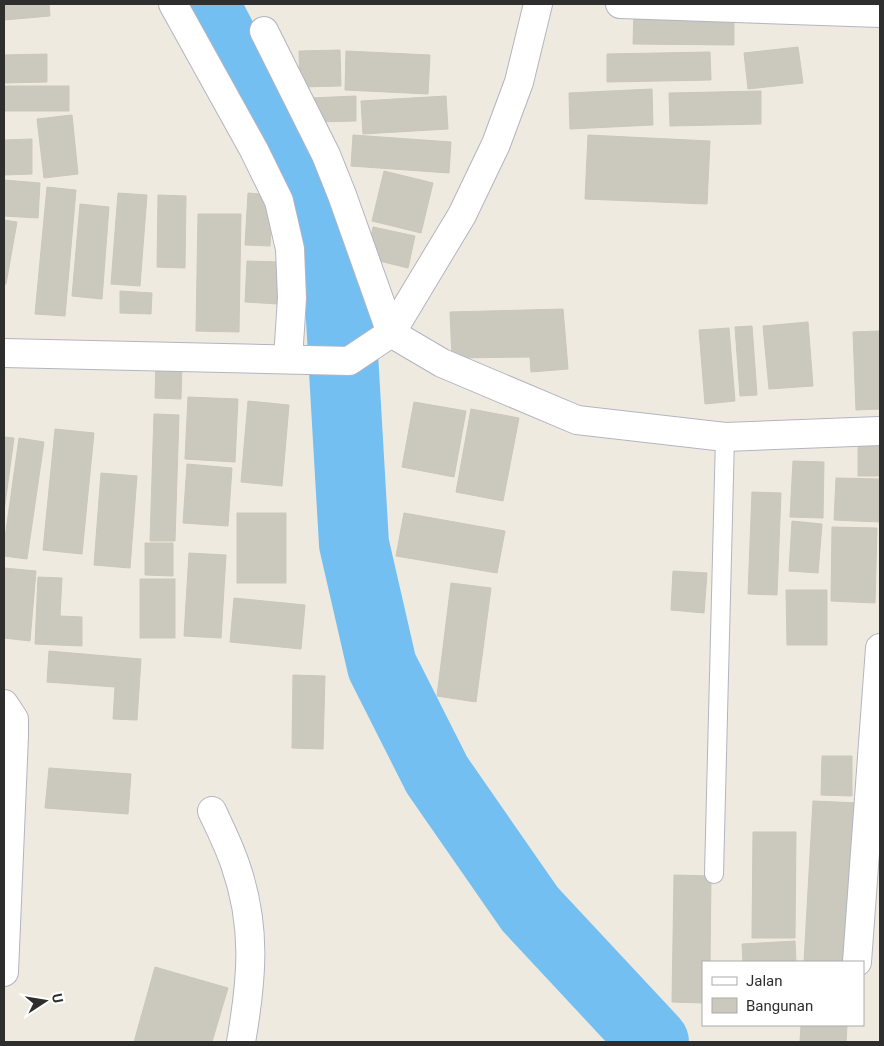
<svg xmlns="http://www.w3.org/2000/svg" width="884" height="1046" font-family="Roboto,sans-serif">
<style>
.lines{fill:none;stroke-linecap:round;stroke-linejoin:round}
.river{stroke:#73bff1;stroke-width:70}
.building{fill:#cbc8be;stroke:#cbc7b9}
.service-casing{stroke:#b4b4c1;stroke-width:20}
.minor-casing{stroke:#b4b4c1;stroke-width:30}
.service{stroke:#fff;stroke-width:18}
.minor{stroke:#fff;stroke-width:28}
</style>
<rect width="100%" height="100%" fill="#efeae0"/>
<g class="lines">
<polyline class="river" points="204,4 274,137 326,252 340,302 354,544 382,666 437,775 530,909 654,1042"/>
</g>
<g class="building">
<polygon points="4,4 49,4 50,16 4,20"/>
<polygon points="634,11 734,12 734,45 633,44"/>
<polygon points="798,47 803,83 748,89 744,53"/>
<polygon points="340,50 341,86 300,87 299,51"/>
<polygon points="346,51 430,55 428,94 345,90"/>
<polygon points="710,52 711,80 607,82 607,54"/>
<polygon points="47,54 47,82 4,83 4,55"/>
<rect x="4" y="86" width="65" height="25"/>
<polygon points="652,89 653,125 570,129 569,93"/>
<polygon points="761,91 761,124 670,126 669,93"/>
<polygon points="356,96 356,121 314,122 311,98"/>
<polygon points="446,96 448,129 363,134 361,101"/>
<polygon points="72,115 78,174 44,178 37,119"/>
<polygon points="353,135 451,142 449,173 351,166"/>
<polygon points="588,135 710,141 707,204 585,199"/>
<polygon points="32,139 32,174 4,175 4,140"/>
<polygon points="384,171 433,183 421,233 372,221"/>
<polygon points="4,180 40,183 38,218 4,216"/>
<polygon points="47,187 76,190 65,316 35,314"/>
<polygon points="118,193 147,195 140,286 111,284"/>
<polygon points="248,193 273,195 270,246 245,245"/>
<polygon points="158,195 186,196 185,268 157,267"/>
<polygon points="80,204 109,207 102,299 72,296"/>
<polygon points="198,214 241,214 239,332 196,331"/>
<polygon points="4,220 17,222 6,284 4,284"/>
<polygon points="373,227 415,236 408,268 367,258"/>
<polygon points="247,261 280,262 278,304 245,302"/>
<polygon points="120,291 152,293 151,314 120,313"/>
<polygon points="563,309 568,369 531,372 530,357 452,358 450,312"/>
<polygon points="808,322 813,386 769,389 763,326"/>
<polygon points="752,326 757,395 740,396 735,327"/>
<polygon points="729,328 735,401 705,404 699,330"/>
<polygon points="879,331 880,409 856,410 853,332"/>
<polygon points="156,361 182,363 181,399 155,398"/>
<polygon points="188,397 238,399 235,462 185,459"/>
<polygon points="248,401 289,405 282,486 241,482"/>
<polygon points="414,402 466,411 454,477 402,467"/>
<polygon points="471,409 519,418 503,501 456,492"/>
<polygon points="154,414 179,415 175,541 150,541"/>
<polygon points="55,429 94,433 82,554 43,550"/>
<polygon points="4,437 14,438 4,512"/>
<rect x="858" y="437" width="21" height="39"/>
<polygon points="19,438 44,442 27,559 4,556 4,545"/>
<polygon points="793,461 824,462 823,518 790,517"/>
<polygon points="187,464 232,468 228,526 183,523"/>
<polygon points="101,473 137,476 130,568 94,565"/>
<polygon points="836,478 880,479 880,522 834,520"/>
<polygon points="752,492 781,493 777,595 748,594"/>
<rect x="237" y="513" width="49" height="70"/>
<polygon points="404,513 505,531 497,573 396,556"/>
<polygon points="792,521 822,524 818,573 789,571"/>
<polygon points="832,527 877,528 875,603 831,601"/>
<polygon points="145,543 173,543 173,576 145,575"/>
<polygon points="189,553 226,555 221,638 184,636"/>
<polygon points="4,568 36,571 30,641 4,638"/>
<polygon points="673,571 707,573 704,613 671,610"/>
<polygon points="38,577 62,578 60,616 82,617 82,646 35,644"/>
<rect x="140" y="579" width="35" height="59"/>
<polygon points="451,583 491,588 476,702 437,696"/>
<polygon points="786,590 827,590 827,645 787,645"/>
<polygon points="234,598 305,605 301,649 230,642"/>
<polygon points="49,651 141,659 137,720 113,719 115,687 47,682"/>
<polygon points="293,675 325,676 323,749 292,748"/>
<polygon points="822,756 852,756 852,796 821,795"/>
<polygon points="49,768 131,774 128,814 45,808"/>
<polygon points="813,801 858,803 850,962 804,962"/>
<polygon points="753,832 796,832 795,938 752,938"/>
<polygon points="674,875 711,876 710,962 703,962 703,1003 672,1002"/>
<polygon points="795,941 796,962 743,962 742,944"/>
<polygon points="155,967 228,988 212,1042 134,1042"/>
<polygon points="801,1025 847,1025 846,1042 800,1042"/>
</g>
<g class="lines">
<defs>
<polyline id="service" points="714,874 725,437"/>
<g id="minor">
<polyline points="173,4 254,150 279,201 290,249 292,298 288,359"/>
<polyline points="620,4 880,13"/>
<polyline points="264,31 326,155 342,195 391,333"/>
<polyline points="391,333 462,215 496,144 519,82 538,4"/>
<polyline points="4,353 349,361 391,333 442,363 577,420 725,437 880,431"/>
<polyline points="4,704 14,719 14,736 4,972"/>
<path d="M212,811C220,828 229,846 235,864C257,926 252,979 241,1042"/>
<polyline points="857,962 880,648"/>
</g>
</defs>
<use href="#service" class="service-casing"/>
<use href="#minor" class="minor-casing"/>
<use href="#service" class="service"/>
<use href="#minor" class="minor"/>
</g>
<rect width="884" height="1046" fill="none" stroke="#2e2e2e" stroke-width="10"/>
<rect x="702" y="961" width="162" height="65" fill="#ffffff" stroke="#ababab"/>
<rect x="712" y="977" width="25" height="8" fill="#ffffff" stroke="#ababab"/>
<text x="746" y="986" font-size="15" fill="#2e2e2e">Jalan</text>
<rect x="712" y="998" width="25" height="15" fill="#cbc8be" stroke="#ababab"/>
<text x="746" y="1011" font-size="15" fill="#2e2e2e">Bangunan</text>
<g transform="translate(45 1001) rotate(78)" stroke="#ffffff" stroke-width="4" paint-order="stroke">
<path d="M0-4L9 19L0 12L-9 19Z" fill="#2e2e2e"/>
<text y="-8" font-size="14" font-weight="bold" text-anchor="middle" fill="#2e2e2e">U</text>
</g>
</svg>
